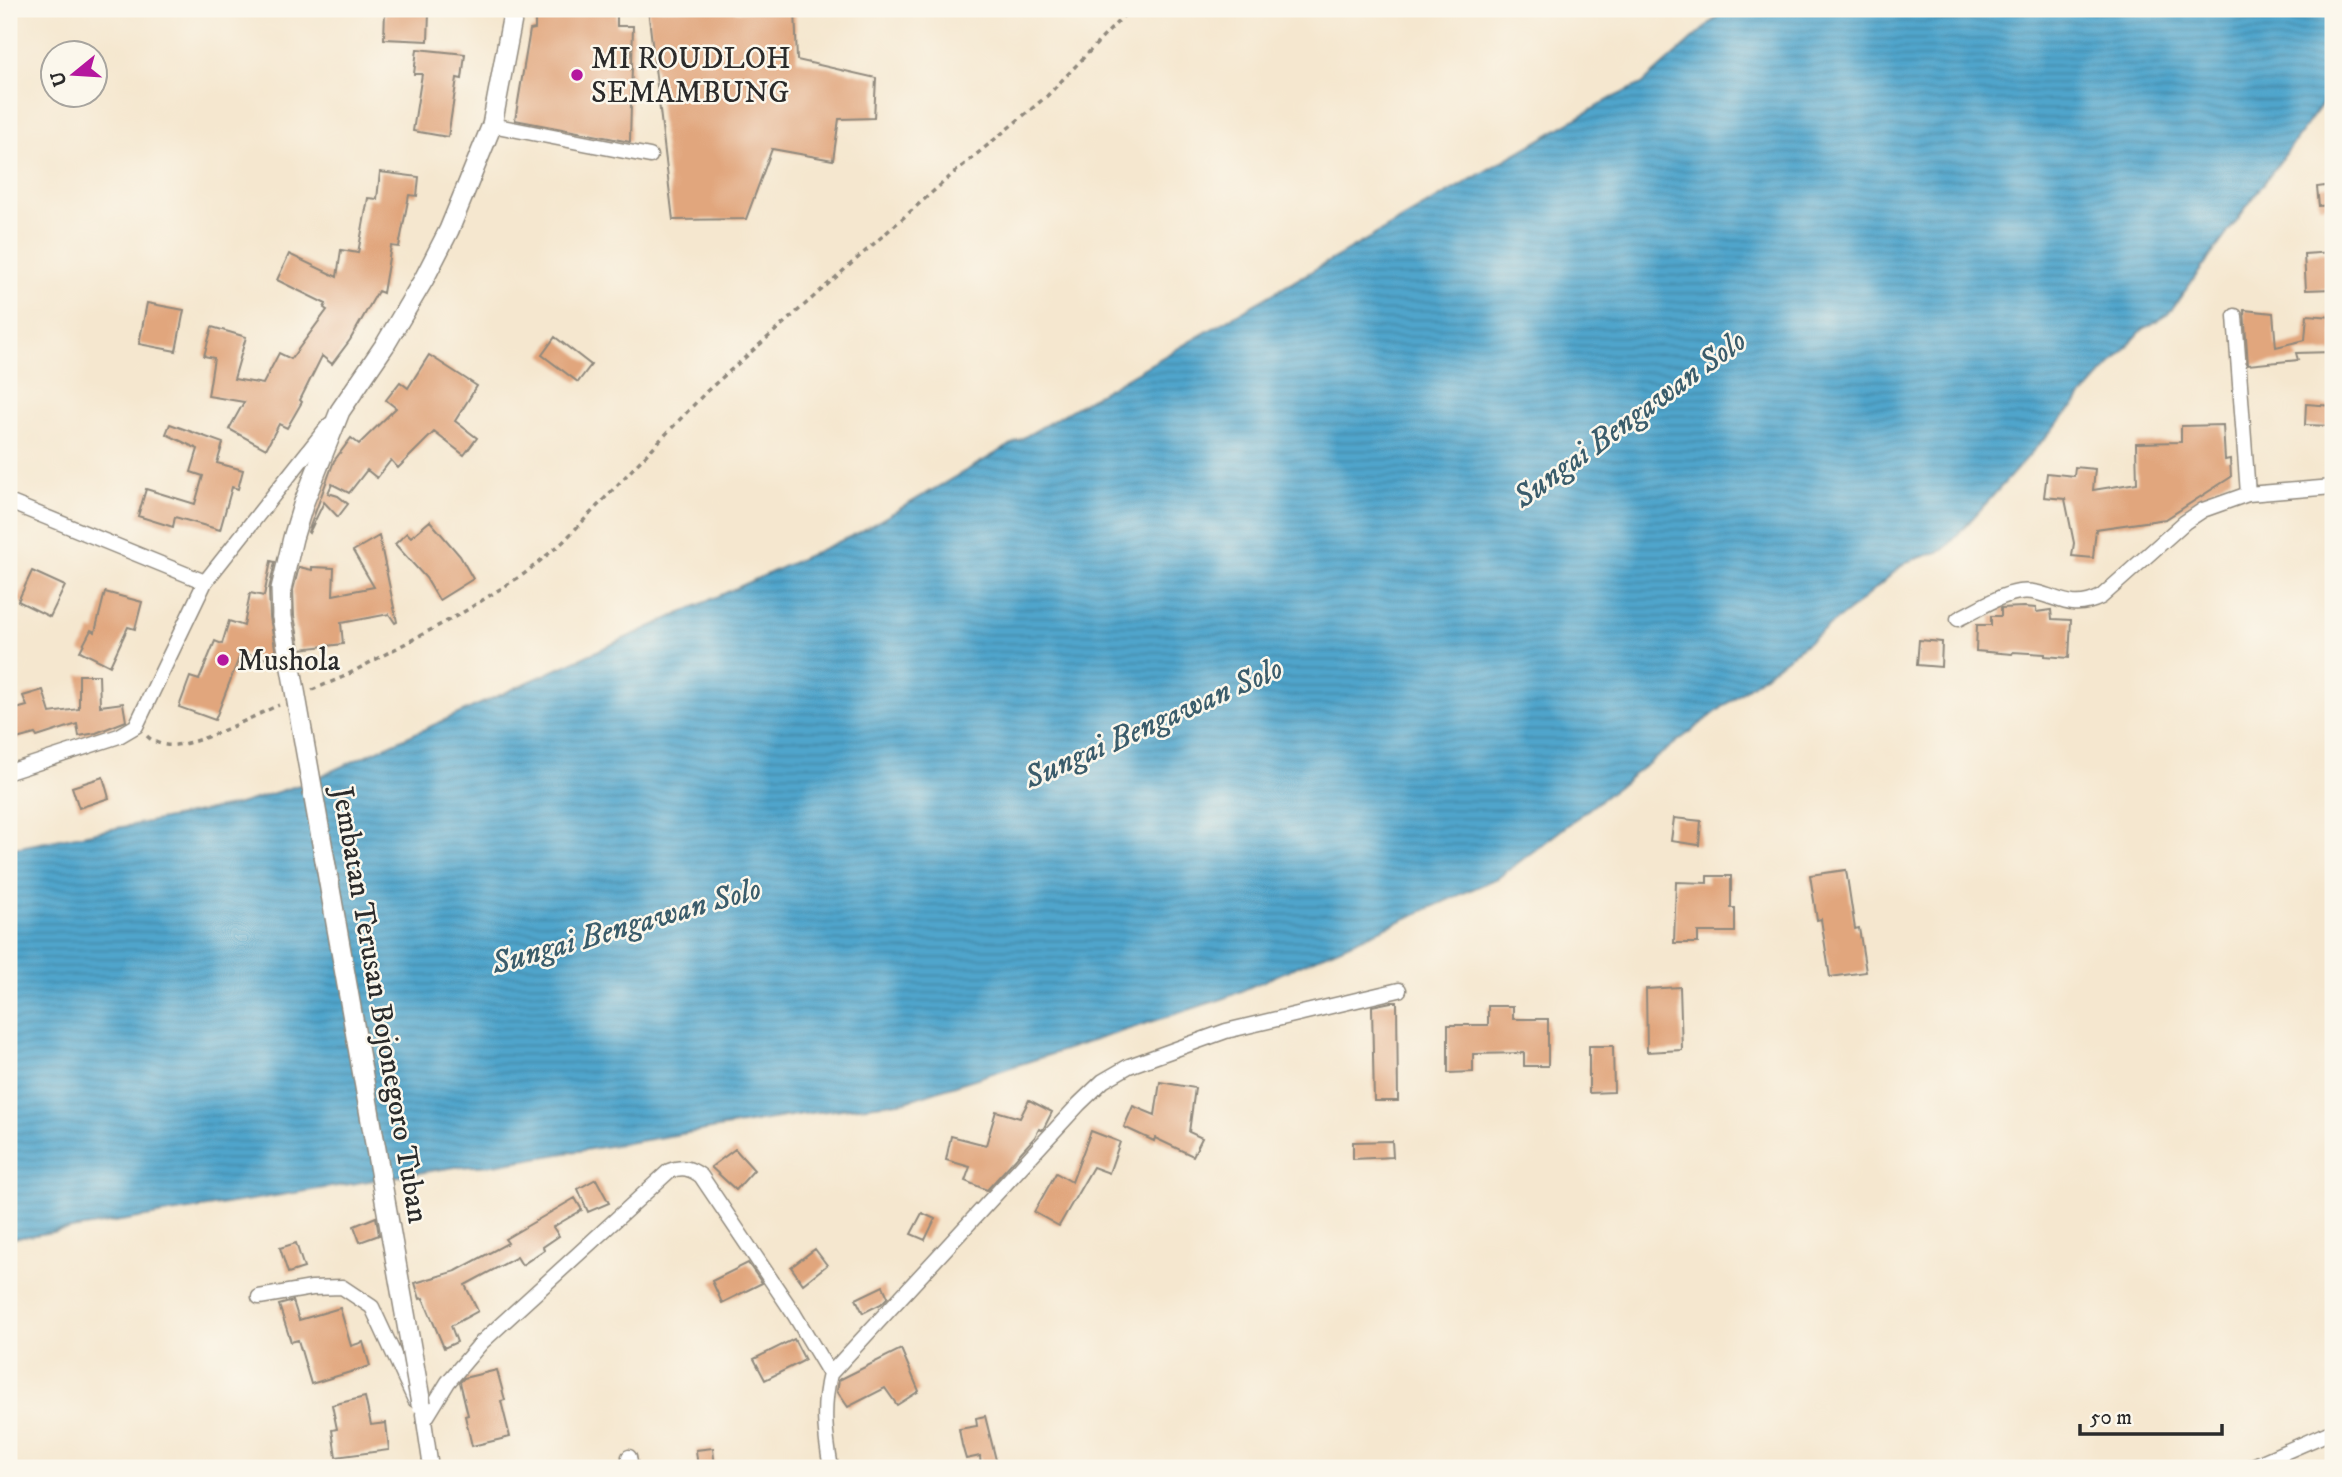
<svg xmlns="http://www.w3.org/2000/svg" width="2342" height="1477" viewBox="0 0 2342 1477" font-family="'IM FELL DW Pica',serif">
	<style>
		.water { fill: url(#water-rules); stroke: #3e687c; stroke-width: 2 }
		.building { fill: #e1a67d }
		.lines { fill: none; stroke-linecap: round; stroke-linejoin: round }
		.minor-casing { stroke: #90897d; stroke-width: 17 }
		.tertiary-casing { stroke: #90897d; stroke-width: 22 }
		.path { stroke: #90897d; stroke-width: 3.5; stroke-dasharray: 5 5; stroke-linecap: butt }
		.minor { stroke: #fff; stroke-width: 14 }
		.tertiary { stroke: #fff; stroke-width: 19 }
		.tertiary-bridge-casing { stroke: #90897d; stroke-width: 22; stroke-linecap: butt }
		.tertiary-bridge { stroke: #fff; stroke-width: 19 }
		.poi-dot { fill: #b5179e; stroke: #fbf7ec; stroke-width: 2.5 }
		.labels { text-anchor: middle; stroke-width: 5; stroke-linejoin: round; paint-order: stroke }
		.poi-label { font-size: 30px; fill: #2b2b2b; stroke: #fbf7ec; text-anchor: start }
		.street-label { font-size: 30px; fill: #2b2b2b; stroke: #fbf7ec }
		.water-label { font-size: 32px; font-style: italic; fill: #3a5c6b; stroke: #fbf7ec }
	</style>
	<defs>
		<pattern id="water-rules" width="6" height="5" patternUnits="userSpaceOnUse" patternTransform="scale(1.75)"><rect width="6" height="5" fill="#50a5cc"/><path d="M0 2.5h6" fill="none" stroke="#4387a6"/></pattern>
	</defs>
	<rect width="100%" height="100%" fill="#fbf7ec"/>
	<filter id="ink" filterUnits="userSpaceOnUse"><feTurbulence type="fractalNoise" baseFrequency=".0143" numOctaves="2"/><feDisplacementMap in="SourceGraphic" scale="14" xChannelSelector="R" yChannelSelector="G"/><feConvolveMatrix kernelMatrix="1 2 1 2 8 2 1 2 1" color-interpolation-filters="sRGB"/></filter>
	<filter id="wash" filterUnits="userSpaceOnUse"><feTurbulence type="fractalNoise" baseFrequency=".00686" numOctaves="4" result="noise"/><feDisplacementMap in="SourceGraphic" scale="28" xChannelSelector="R" yChannelSelector="G"/><feGaussianBlur stdDeviation="1.57" result="paint"/><feColorMatrix in="noise" values="0 0 0 0 0 0 0 0 0 0 0 0 0 0 0 0 0 1.4 0 .05"/><feComposite in="paint" operator="in"/></filter>
	<g filter="url(#wash)">
		<rect width="100%" height="100%" fill="#f5e7cf"/>
		<path class="water" d="M1726 9H2333V89L2168 314 2142 330 1944 550 1906 562 1854 607 1498 878 1225 998 906 1101 802 1114 493 1165 455 1167 9 1239V849L236 805 303 784 858 533 1612 98 1642 84Z"/>
		<g id="blocks">
			<path class="building" d="M535 9H617V26H633L630 142 515 120 530 30 535 29Z
				M648 9H734L736 12 795 9 797 60 876 78 874 118 839 119 833 160 772 149 746 219 673 220Z
				M385 11 429 12 428 41 384 39Z
				M417 49 465 54 462 79 457 78 448 137 413 131 422 74H414Z
				M380 172 419 177 417 196 409 195 399 247 391 246 383 293 378 291 350 340 332 364 322 356 300 400 302 402 287 428 279 424 266 449 229 429 244 402 208 396 214 358 204 356 212 327 246 337 234 379 263 384 279 353 291 359 327 310 324 308 326 304 277 280 289 254 337 277 341 250 358 253 368 198 377 199Z
				M2333 185V205L2319 206 2317 187Z
				M2333 252V289L2306 290 2304 254Z
				M147 303 184 310 176 351 139 344Z
				M2244 310 2273 313 2276 347 2305 340 2307 315 2333 317V352L2296 353 2298 360 2248 365Z
				M555 337 591 365 578 382 542 355Z
				M429 355 477 386 455 421 477 438 464 455 434 432 398 468 391 460 377 478 367 470 349 493 332 484 328 493 338 496 348 504 338 517 324 502 309 533 308 532 334 461 351 438 359 444 396 408 386 400 400 382 408 388Z
				M2306 404 2333 406V426L2305 425Z
				M170 424 223 443 217 463 243 470 238 489 232 487 220 530 175 517 173 527 138 516 146 489 195 504 203 476 191 472 198 449 166 434Z
				M2223 425 2225 460 2230 459 2231 477 2166 519 2096 529 2093 558 2072 556 2074 543 2065 499 2044 497 2047 473 2074 476 2075 467 2095 469 2093 490 2137 483 2136 443 2181 442V426Z
				M430 521 460 556 473 579 439 600 426 578 395 544 407 533 411 537Z
				M379 536 397 622 395 623 389 614 341 623 343 644 300 649 294 616 293 590 299 567 312 570V567L334 568 333 595 374 587 353 551Z
				M271 561 275 562 269 589 270 617 277 661 241 653 215 720 179 707 190 677 199 680 215 641 222 644 229 621 244 626 250 593 264 596Z
				M32 571 65 586 50 617 18 601Z
				M105 592 142 602 135 629 128 627 110 666 80 651 91 630 95 632Z
				M2024 607 2036 608V612L2051 610 2052 619 2071 620 2069 658 2045 656V654L2013 652 2012 654 1976 651 1977 625H1991V616H2001V608Z
				M1919 640 1942 642 1941 667 1917 665Z
				M79 675H99L100 706 123 703 126 721 96 733 79 736 77 724 37 737 35 734 9 741V711L27 706 23 696 43 690 50 713 79 709Z
				M103 777 109 798 79 808 72 787Z
				M1674 818 1701 821 1699 845 1671 841Z
				M1846 870 1855 929 1859 928 1866 972 1830 977 1821 919 1817 920 1810 875Z
				M1707 876H1731V908H1735V932H1698V943H1674L1676 882 1707 883Z
				M1680 987 1682 1050 1647 1052 1646 989Z
				M1391 1002H1397L1398 1101H1374L1372 1006Z
				M1488 1006H1513V1019H1548V1066H1524V1053L1473 1054V1072L1448 1073V1025H1488Z
				M1589 1046H1613L1614 1092 1589 1093Z
				M1160 1082 1195 1088 1189 1132 1202 1138 1193 1156 1155 1138 1154 1141 1124 1127 1133 1106 1155 1115Z
				M1029 1100 1052 1112 1044 1128 1042 1130 1039 1129 1035 1137 987 1190 965 1181 970 1167 946 1160 951 1136 986 1145 996 1111 1020 1118Z
				M1091 1131 1120 1142 1109 1173 1093 1167 1059 1226 1034 1212 1056 1173 1072 1182Z
				M1392 1141 1393 1157 1353 1159V1142Z
				M735 1149 754 1170 736 1190 711 1167Z
				M596 1179 609 1203 588 1212 578 1189Z
				M575 1198 582 1210 553 1227 559 1236 543 1247 544 1250 522 1265 517 1257 465 1285 478 1311 451 1326 457 1342 444 1348 423 1298 420 1299 415 1283 456 1271 508 1243 505 1239Z
				M922 1213 935 1219 925 1240 911 1234Z
				M376 1217 379 1235 360 1242 354 1226Z
				M296 1243 304 1268 288 1273 280 1248Z
				M815 1249 827 1265 803 1284 791 1267Z
				M748 1263 762 1283 722 1303 712 1281Z
				M883 1286 888 1297 881 1304 863 1313 856 1299Z
				M293 1301 299 1320 340 1308 351 1346 363 1342 370 1366 311 1384 298 1340 291 1342 279 1305Z
				M794 1339 805 1360 765 1380 754 1359Z
				M901 1349 919 1391 897 1405 885 1388 848 1407 837 1391 839 1380Z
				M497 1370 505 1400 501 1401 510 1437 472 1446 465 1416 468 1415 460 1382 464 1378Z
				M365 1397 371 1425 386 1423 389 1450 336 1457 332 1430 337 1429 332 1405Z
				M985 1416 998 1468H981L980 1456 966 1459 962 1445 959 1429 977 1426 976 1418Z
				M713 1448 715 1468H698L696 1450Z"/>
		</g>
	</g>
	<g filter="url(#ink)">
		<use href="#blocks" fill-opacity="0" stroke="#90897d" stroke-width="2"/>
		<g class="lines">
			<defs>
				<path id="minor" d="M492 125 650 156
					M2235 316 2248 494
					M9 502 205 582
					M1958 619C1976 610 1999 595 2019 592 2052 588 2065 615 2101 597L2185 522 2203 510 2248 494 2333 487
					M9 772 119 736 136 726 205 582 329 425
					M259 1297 312 1288 342 1287 372 1307 415 1400
					M830 1374 1079 1104 1103 1081 1129 1066 1226 1031 1399 990
					M423 1414 431 1468
					M424 1421 448 1382 482 1342 669 1171C683 1166 690 1168 701 1176L794 1314 830 1374C822 1406 825 1435 831 1468
					M629 1457 631 1468
					M2248 1468 2333 1431"/>
				<path id="tertiary" d="M282 617 281 589 293 538 304 502 340 411 385 345 424 279 449 230 492 125 514 9"/>
			</defs>
			<use href="#minor" class="minor-casing"/>
			<use href="#tertiary" class="tertiary-casing"/>
			<path class="path" d="M312 690 343 677 462 613 524 574 563 542 707 391 954 173 1047 96 1130 9
				M147 736C152 741 159 744 166 745 193 749 253 716 279 705"/>
			<use href="#minor" class="minor"/>
			<use href="#tertiary" class="tertiary"/>
			<defs>
				<path id="tertiary-bridge" d="M282 617 421 1404"/>
			</defs>
			<use href="#tertiary-bridge" class="tertiary-bridge-casing"/>
			<use href="#tertiary-bridge" class="tertiary-bridge"/>
		</g>
	</g>
	<g class="poi-dot">
		<circle cx="577" cy="75" r="7"/>
		<circle cx="223" cy="660" r="7"/>
	</g>
	<g class="labels">
		<g class="poi-label">
			<text x="591" y="68">MI ROUDLOH<tspan x="591" dy="34">SEMAMBUNG</tspan></text>
			<text x="237" y="670">Mushola</text>
		</g>
		<g class="street-label">
			<text transform="translate(381 1005) rotate(80)" y="10">Jembatan Terusan Bojonegoro Tuban</text>
		</g>
		<g class="water-label">
			<text transform="translate(1629 418) rotate(-36)" y="11">Sungai Bengawan Solo</text>
			<text transform="translate(1153 722) rotate(-24)" y="11">Sungai Bengawan Solo</text>
			<text transform="translate(626 925) rotate(-16)" y="11">Sungai Bengawan Solo</text>
		</g>
	</g>
	<rect width="2342" height="1477" fill="none" stroke="#fbf7ec" stroke-width="35"/>
	<g transform="translate(74 74) rotate(252)"><circle r="33" fill="#fbf7ec" stroke="#a8a59f" stroke-width="2"/>
	<path d="M0-5L12 26L0 18L-12 26Z" fill="#b5179e"/>
	<text y="-10" font-size="19" font-weight="bold" text-anchor="middle" fill="#2b2b2b">U</text>
	</g>
	<path d="M2080 1424v10h142v-10" fill="none" stroke="#2b2b2b" stroke-width="3.5"/>
	<text x="2090" y="1424" font-size="21" fill="#2b2b2b" stroke="#fbf7ec" stroke-width="5" paint-order="stroke">50 m</text>
</svg>
